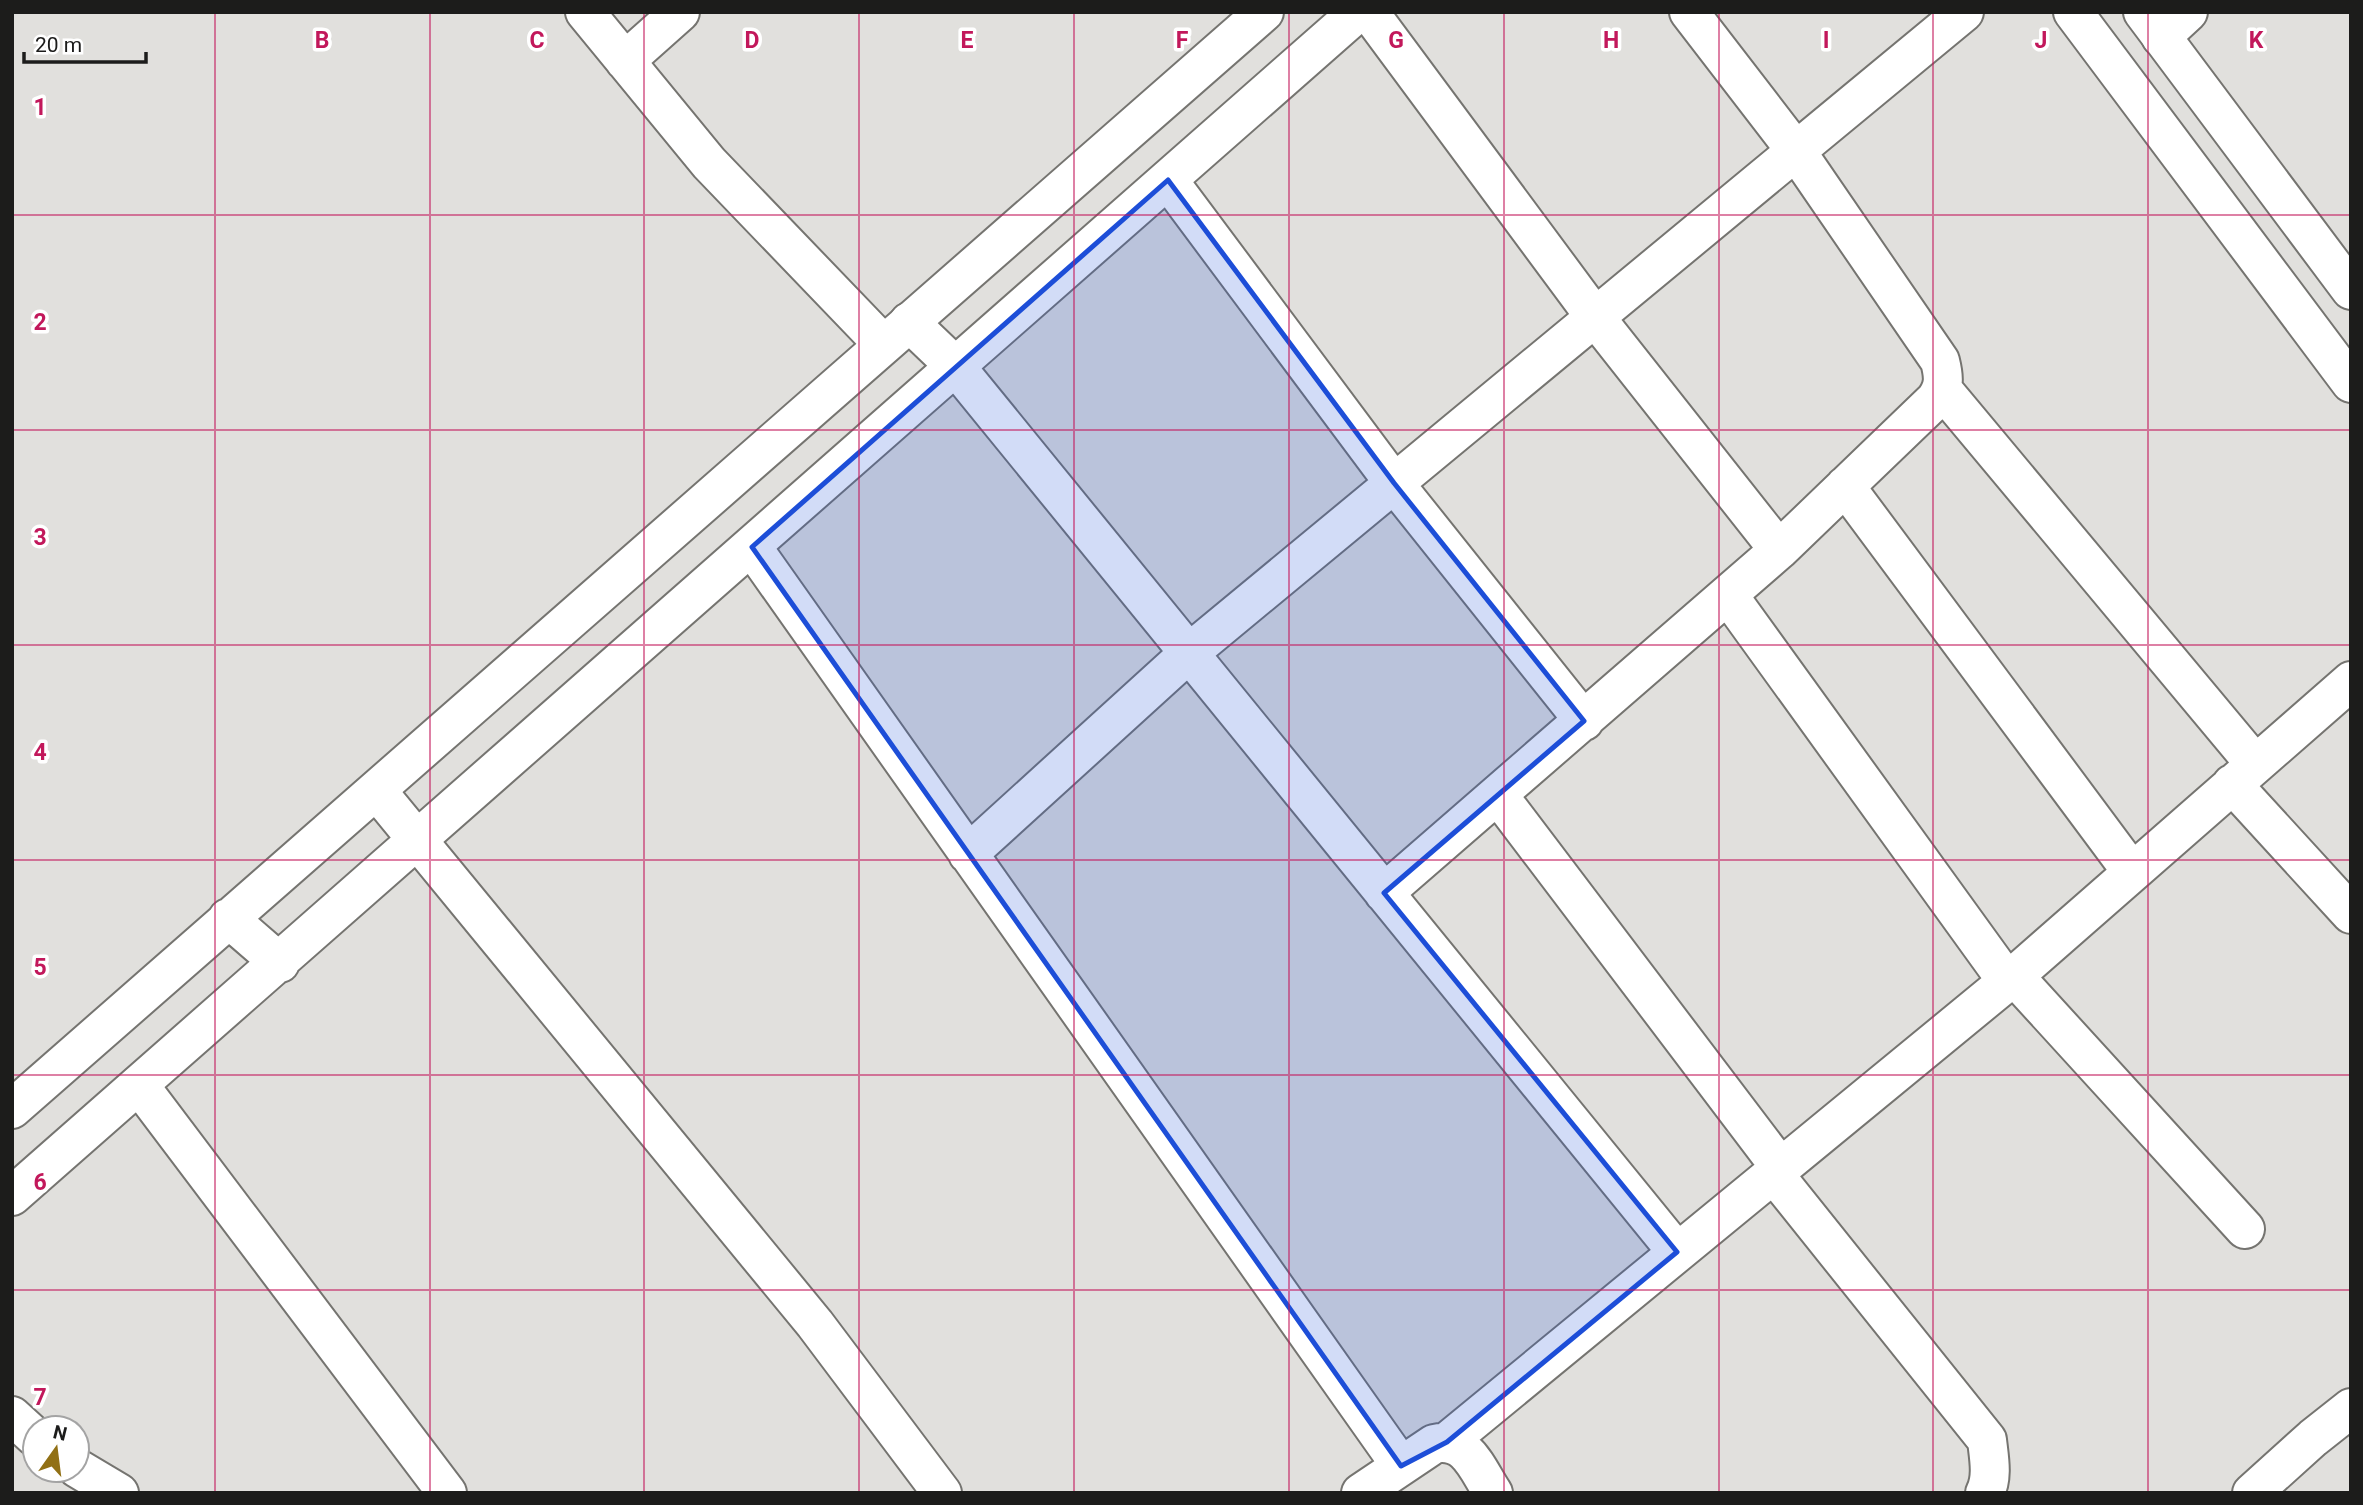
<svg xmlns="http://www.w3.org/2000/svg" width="2363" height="1505" viewBox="0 0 2363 1505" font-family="Roboto,sans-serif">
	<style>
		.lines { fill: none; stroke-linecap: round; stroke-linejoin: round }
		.street-casing { stroke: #757470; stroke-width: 42 }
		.secondary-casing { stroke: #757470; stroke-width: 42 }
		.street { stroke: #fff; stroke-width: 38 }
		.secondary { stroke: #fff; stroke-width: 38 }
		.marked { fill: #1d4ed8; fill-opacity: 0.2; stroke: #1d4ed8; stroke-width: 5; stroke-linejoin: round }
		.grid { fill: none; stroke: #c2185b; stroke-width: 2; stroke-opacity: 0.55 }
		.grid-label { font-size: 23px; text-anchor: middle; font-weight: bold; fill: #c2185b; stroke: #fff; stroke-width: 7; stroke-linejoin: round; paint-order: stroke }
	</style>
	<rect width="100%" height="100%" fill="#e1e0dd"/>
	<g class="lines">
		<defs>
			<path id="street" d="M585 12 709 163 883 344
				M1369 12 1595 317 1779 550
				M2161 37 2188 12
				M625 61 680 12
				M1168 180 1394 483 1584 721
				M909 322 956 367 1677 1252
				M1942 389 2255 764
				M1845 486 2132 872
				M752 547 1401 1466
				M1728 595 2007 981
				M2232 784 2351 914
				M377 791 815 1324 942 1493
				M1498 795 1780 1167
				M968 854 1189 653 1964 12
				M1384 893 1779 550 1935 400C1945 386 1944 377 1940 361L1796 151 1689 12
				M2014 976 2245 1229
				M139 1085 447 1493
				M1773 1173 1987 1440C1989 1458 1993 1477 1985 1493
				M12 1416 35 1437
				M1447 1442 2014 976 2351 681
				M77 1468 119 1493
				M1361 1493 1434 1444C1467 1437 1477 1469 1493 1493
				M2252 1493 2313 1438 2351 1408"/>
			<path id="secondary" d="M2073 12 2351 383
				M2143 12 2351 290
				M228 918 280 963
				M12 1109 1264 12
				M12 1196 1358 12"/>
		</defs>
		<use href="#street" class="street-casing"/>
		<use href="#secondary" class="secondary-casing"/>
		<use href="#street" class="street"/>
		<use href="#secondary" class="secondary"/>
	</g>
	<path class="marked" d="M1168 180 1394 483 1584 721 1384 893 1677 1252 1447 1442 1401 1466 752 547Z"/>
	<path class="grid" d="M215 12V1493M430 12V1493M644 12V1493M859 12V1493M1074 12V1493M1289 12V1493M1504 12V1493M1719 12V1493M1933 12V1493M2148 12V1493M12 215H2351M12 430H2351M12 645H2351M12 860H2351M12 1075H2351M12 1290H2351"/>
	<g class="grid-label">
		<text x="322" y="48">B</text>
		<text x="537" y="48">C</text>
		<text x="752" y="48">D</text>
		<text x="967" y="48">E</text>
		<text x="1182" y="48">F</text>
		<text x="1396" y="48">G</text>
		<text x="1611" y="48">H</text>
		<text x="1826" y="48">I</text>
		<text x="2041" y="48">J</text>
		<text x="2256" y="48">K</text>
		<text x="40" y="115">1</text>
		<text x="40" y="330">2</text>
		<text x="40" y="545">3</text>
		<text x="40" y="760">4</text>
		<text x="40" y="975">5</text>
		<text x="40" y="1190">6</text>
		<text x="40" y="1405">7</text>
	</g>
	<rect width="2363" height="1505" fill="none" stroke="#1c1c1b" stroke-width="28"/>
	<g transform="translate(56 1449) rotate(14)"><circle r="33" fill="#ffffff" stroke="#a4a4a4" stroke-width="2"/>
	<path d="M0-5L12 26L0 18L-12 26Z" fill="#917015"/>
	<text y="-10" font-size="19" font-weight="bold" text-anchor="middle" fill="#1c1c1b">N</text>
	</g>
	<path d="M24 52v10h122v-10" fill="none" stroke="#1c1c1b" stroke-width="3.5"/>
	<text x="35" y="52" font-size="21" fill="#1c1c1b" stroke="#ffffff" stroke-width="5" paint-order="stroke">20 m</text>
</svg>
